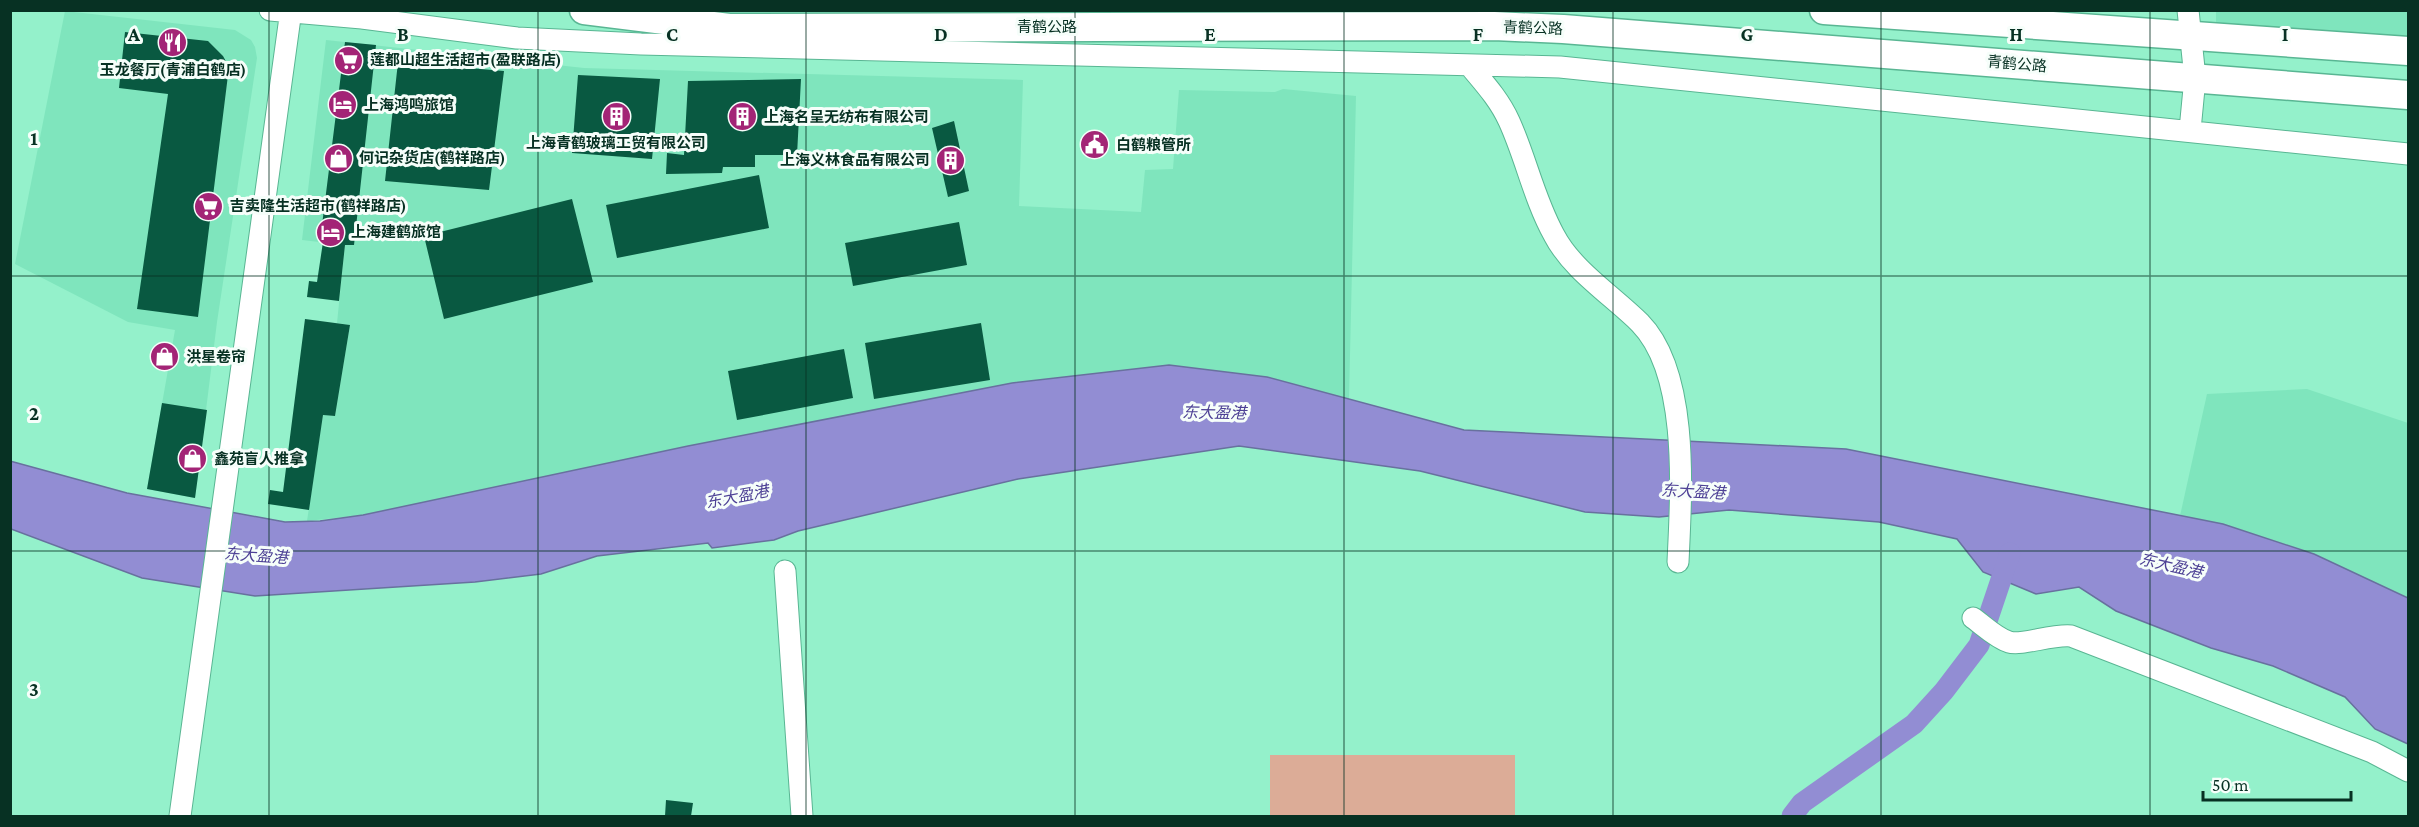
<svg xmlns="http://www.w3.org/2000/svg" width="2419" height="827" viewBox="0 0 2419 827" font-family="'Crimson Pro','Noto Sans SC',serif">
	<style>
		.built { fill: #7fe5bd }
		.green { fill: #dcac97 }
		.water { fill: #928dd3; stroke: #68719e; stroke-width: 1.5 }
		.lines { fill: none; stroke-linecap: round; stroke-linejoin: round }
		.canal { stroke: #928dd3; stroke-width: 21 }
		.building { fill: #095941 }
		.street-casing { stroke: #59b693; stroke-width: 23 }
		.secondary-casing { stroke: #59b693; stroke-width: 31 }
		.street { stroke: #fff; stroke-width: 21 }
		.secondary { stroke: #fff; stroke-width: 28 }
		.grid { fill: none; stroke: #073123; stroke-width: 1.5; stroke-opacity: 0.55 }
		.labels { text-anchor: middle; stroke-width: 6; stroke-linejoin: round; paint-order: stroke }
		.street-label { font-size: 15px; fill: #073123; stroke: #f6fefa }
		.poi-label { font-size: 15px; font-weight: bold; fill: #073123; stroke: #f6fefa; text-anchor: start }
		.water-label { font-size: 16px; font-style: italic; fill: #4d4195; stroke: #f6fefa }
		.grid-label { font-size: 20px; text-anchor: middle; font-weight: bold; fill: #073123; stroke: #f6fefa; stroke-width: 6; stroke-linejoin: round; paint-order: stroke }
	</style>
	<rect width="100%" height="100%" fill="#94f1cb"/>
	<path class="built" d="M65 11 235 30 251 40 255 47 257 58 217 322 195 498 147 489 175 330 128 322 15 264Z
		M2216 11H2408V44L2216 30Z
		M326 40 584 68 1023 80 1019 206 1141 212 1145 170 1173 169 1179 90 1275 92 1283 89 1356 96 1349 399 1267 377 1169 365 1012 383 363 515 307 521 323 415 335 416 350 325 337 323 345 245 302 240Z
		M2307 389 2408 423V598L2314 554 2223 524 2180 516 2207 394Z"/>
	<path class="green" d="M1270 755H1515V816H1270Z"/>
	<path class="water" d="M1169 365 1267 377 1464 430 1846 449 2223 524 2314 554 2408 598V744L2375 729 2345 697 2273 666 2211 648 2116 611 2079 587 2036 594 1983 572 1957 539 1879 522 1729 510 1659 517 1585 512 1420 471 1239 446 1018 479 798 531 774 540 712 548 708 543 597 556 541 574 475 582 255 596 142 578 11 529 10 461 127 493 285 522 320 521 363 515 688 446 1012 383Z"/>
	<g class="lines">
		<path class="canal" d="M1792 816 1802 803 1914 724 1944 691 1979 645 2010 553"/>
	</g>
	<path class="building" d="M125 32 208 41 223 56 229 67 198 317 137 309 168 94 119 88Z
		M345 42 376 45 354 245H345L339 301 307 297 309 281 317 282 323 242 320 241Z
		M398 62 504 71 489 190 385 181Z
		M578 75 660 79 652 159 572 153Z
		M801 79 797 155H755V167H723L722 173 666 174 667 153 684 155 688 81Z
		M954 121 969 191 948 197 932 128Z
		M759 175 769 228 617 258 606 205Z
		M572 199 593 282 444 319 424 236Z
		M959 222 967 265 853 286 845 243Z
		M305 319 350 325 335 416 323 415 309 510 268 504 270 490 283 492Z
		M981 323 990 380 874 399 865 343Z
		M844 349 853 398 737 420 728 371Z
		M162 403 207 410 195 498 147 489Z
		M666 800 693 803 691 816H665Z"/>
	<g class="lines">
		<defs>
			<path id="street" d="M270 10 362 18 517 38 641 44 1560 67 2408 154
				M2188 10 2195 78 2190 130
				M1469 65C1484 83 1499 99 1509 121 1526 158 1534 199 1554 235 1572 270 1613 296 1640 323 1690 374 1681 495 1678 562
				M785 571 802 816
				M1973 618C1983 625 1996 638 2009 642 2021 646 2052 634 2071 636L2372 752 2408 771
				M180 816 291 10"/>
			<path id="secondary" d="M584 10 729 28 1494 26 1563 29 2408 95
				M1824 10 2408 51"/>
		</defs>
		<use href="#street" class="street-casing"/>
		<use href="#secondary" class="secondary-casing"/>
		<use href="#street" class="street"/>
		<use href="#secondary" class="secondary"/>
	</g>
	<path class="grid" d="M269 10V816M538 10V816M806 10V816M1075 10V816M1344 10V816M1613 10V816M1881 10V816M2150 10V816M10 276H2408M10 551H2408"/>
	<defs>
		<symbol id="restaurant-disc" viewBox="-11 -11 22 22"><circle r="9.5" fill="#a32476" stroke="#f6fefa"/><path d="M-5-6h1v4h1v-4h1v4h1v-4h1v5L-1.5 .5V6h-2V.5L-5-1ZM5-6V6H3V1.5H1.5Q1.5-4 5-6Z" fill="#fff"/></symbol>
		<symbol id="supermarket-disc" viewBox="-11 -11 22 22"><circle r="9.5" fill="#a32476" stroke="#f6fefa"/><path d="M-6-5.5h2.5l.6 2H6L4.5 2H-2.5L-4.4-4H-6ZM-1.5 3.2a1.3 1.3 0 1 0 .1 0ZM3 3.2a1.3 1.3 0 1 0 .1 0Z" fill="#fff"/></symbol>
		<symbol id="hotel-disc" viewBox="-11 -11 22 22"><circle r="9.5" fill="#a32476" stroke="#f6fefa"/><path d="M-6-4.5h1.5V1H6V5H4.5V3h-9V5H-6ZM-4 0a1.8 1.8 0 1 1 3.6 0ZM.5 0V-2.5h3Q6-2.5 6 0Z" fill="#fff"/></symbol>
		<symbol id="building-disc" viewBox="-11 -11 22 22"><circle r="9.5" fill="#a32476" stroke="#f6fefa"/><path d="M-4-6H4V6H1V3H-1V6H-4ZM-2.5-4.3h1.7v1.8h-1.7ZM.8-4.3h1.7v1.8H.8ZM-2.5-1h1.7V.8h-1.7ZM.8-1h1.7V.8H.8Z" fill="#fff"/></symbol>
		<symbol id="civic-disc" viewBox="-11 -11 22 22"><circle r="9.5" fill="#a32476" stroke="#f6fefa"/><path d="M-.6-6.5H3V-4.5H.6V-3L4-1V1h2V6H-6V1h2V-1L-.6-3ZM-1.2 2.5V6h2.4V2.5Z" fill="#fff"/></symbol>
		<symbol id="shop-disc" viewBox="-11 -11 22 22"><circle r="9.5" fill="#a32476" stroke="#f6fefa"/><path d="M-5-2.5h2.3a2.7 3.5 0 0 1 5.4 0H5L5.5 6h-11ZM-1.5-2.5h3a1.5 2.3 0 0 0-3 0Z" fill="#fff"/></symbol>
	</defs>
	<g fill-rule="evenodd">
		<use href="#restaurant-disc" x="156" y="26" width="33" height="33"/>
		<use href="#supermarket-disc" x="332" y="44" width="33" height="33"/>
		<use href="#hotel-disc" x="326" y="88" width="33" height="33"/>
		<use href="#building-disc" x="600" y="100" width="33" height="33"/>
		<use href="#building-disc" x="726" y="100" width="33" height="33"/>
		<use href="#civic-disc" x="1078" y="128" width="33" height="33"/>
		<use href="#shop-disc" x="322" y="142" width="33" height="33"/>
		<use href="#building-disc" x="934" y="144" width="33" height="33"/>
		<use href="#supermarket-disc" x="192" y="190" width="33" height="33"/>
		<use href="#hotel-disc" x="314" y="216" width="33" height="33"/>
		<use href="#shop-disc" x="148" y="340" width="33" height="33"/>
		<use href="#shop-disc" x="176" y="442" width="33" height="33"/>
	</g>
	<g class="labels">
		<g class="street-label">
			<text x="1047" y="32">青鹤公路</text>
			<text transform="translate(1533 28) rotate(2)" y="5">青鹤公路</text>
			<text transform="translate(2017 64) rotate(5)" y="5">青鹤公路</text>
		</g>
		<g class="poi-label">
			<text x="370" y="65">莲都山超生活超市(盈联路店)</text>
			<text x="173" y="75" text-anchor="middle">玉龙餐厅(青浦白鹤店)</text>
			<text x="364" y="110">上海鸿鸣旅馆</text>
			<text x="764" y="122">上海名呈无纺布有限公司</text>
			<text x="616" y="148" text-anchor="middle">上海青鹤玻璃工贸有限公司</text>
			<text x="1116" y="150">白鹤粮管所</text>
			<text x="359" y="163">何记杂货店(鹤祥路店)</text>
			<text x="930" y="165" text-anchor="end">上海义林食品有限公司</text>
			<text x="230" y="211">吉卖隆生活超市(鹤祥路店)</text>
			<text x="351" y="237">上海建鹤旅馆</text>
			<text x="186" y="362">洪星卷帘</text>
			<text x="214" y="464">鑫苑盲人推拿</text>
		</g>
		<g class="water-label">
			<text transform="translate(1214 412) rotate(1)" y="6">东大盈港</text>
			<text transform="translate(1693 491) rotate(3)" y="6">东大盈港</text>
			<text transform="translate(737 496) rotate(-11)" y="6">东大盈港</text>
			<text transform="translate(256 555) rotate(4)" y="6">东大盈港</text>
			<text transform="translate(2171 565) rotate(13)" y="6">东大盈港</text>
		</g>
	</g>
	<g class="grid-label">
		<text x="134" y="41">A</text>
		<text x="403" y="41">B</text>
		<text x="672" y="41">C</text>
		<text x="941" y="41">D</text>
		<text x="1210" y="41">E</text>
		<text x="1478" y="41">F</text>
		<text x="1747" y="41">G</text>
		<text x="2016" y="41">H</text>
		<text x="2285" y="41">I</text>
		<text x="34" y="145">1</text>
		<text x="34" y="420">2</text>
		<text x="34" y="696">3</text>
	</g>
	<rect width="2419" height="827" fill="none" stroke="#073123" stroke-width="24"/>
	<path d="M2203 791v9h148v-9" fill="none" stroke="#073123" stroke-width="3"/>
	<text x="2212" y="791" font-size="18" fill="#073123" stroke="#f6fefa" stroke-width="4.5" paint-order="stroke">50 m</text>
</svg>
